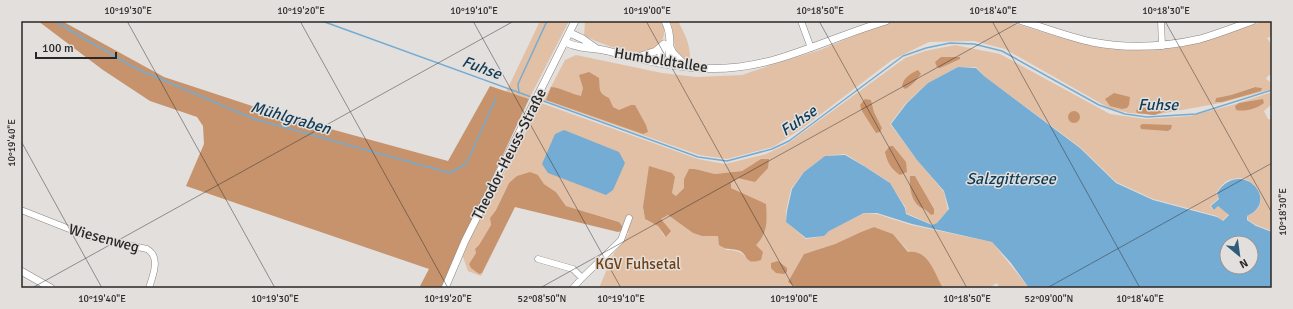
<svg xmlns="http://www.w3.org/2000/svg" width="1293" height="309" viewBox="0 0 1293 309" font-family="Signika,sans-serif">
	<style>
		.green { fill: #e2c0a6; fill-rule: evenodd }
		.forest { fill: #c6936c }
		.water { fill: #74acd3; fill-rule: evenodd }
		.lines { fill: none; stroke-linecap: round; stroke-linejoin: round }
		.stream { stroke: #74acd3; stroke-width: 1.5 }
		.minor-casing { stroke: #898784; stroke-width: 7 }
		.tertiary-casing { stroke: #898784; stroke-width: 8 }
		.minor { stroke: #fff; stroke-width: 6 }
		.tertiary { stroke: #fff; stroke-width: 7 }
		.ticks { fill: none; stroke: #292827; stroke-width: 1; stroke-opacity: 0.45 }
		.labels { text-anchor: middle; stroke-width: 3; stroke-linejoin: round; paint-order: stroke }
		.street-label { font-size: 15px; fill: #292827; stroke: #e2dfdd }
		.park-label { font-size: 15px; fill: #714012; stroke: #e2dfdd }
		.water-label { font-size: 16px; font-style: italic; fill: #0f3b56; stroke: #e2dfdd }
		.neatline { fill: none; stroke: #292827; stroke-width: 1.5 }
		.ticks-label { font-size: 10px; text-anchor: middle; fill: #292827 }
	</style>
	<rect width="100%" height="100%" fill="#e2dfdd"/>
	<path class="green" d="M540 21H569L529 99 506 92Z
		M585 21H662C665 31 666 38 657 46 639 61 603 44 584 36Z
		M670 21H678C685 34 691 46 690 61 668 54 677 37 670 21Z
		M890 21H1007L1065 39 1109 49 1161 50 1202 42 1264 21H1272V36L1267 38 1272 45V74L1268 76 1266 79 1272 83V89L1221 103 1154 115 1129 113 1109 108 1005 49 974 41 929 42 892 60 804 127 773 147 727 159 699 155 544 100 565 60 576 55 662 73 696 77 742 75 774 64 820 50ZM1254 87 1262 88 1215 102 1216 98 1231 95Z
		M955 45 1000 54 1110 114 1146 119 1190 116 1232 105 1272 92V104L1264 111 1268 119 1272 120V231L1256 225 1248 220 1247 216C1277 204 1252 168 1227 181 1223 183 1219 189 1216 193L1219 198 1210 206 1214 210 1218 206 1229 214 1222 221 1217 216 1153 199 1116 182 1080 147 984 76 976 67H958L928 83 906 103 890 124 918 161 944 192 948 210 937 223 933 225 906 213V208L889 182 863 165 845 154 825 156 804 172 791 189 786 211V222L806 239 824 236 830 230 865 213 877 214 911 225 992 242 1029 288H999L997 283 989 288H943L938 280 909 252 893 234 874 227 861 232 835 244 804 254 789 281 797 288H599L614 253 629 233 618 232 515 207 481 276 468 271 462 254 541 103 698 159 725 164 766 154 787 144 905 58 925 51ZM871 100 874 112 882 128 862 111ZM761 159 738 178 731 182V188L759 201 756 245 749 261C742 252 738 250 726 250L718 236H702L693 233 668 215 661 219 665 237 658 226 645 219 643 207 675 177 672 193 676 196 684 188V179L695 169 715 174 742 171ZM538 175 544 184 556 192 566 206 619 222 618 232 515 207 482 272 479 274 469 264 476 253 475 249 479 245 491 225 490 218 496 210 509 183ZM910 176H915L934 209 931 215 925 208Z"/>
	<path class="forest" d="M38 21H62L164 77 283 116 448 161 490 86 529 99 441 288H419L429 269 186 186 204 144 203 126 197 117 150 101 103 70Z
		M941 57H960V59L940 68 937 67 935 62Z
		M918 70 921 74C917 79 912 86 905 89L902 86C903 78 911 73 918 70Z
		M589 72 599 78C600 90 598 93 609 98L613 107 619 110 631 105H635L646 125 648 132 643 134 546 100 551 87C562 88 571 94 581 96L583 88 579 75Z
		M1255 87 1262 88 1261 91 1222 102H1215L1216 98 1231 95Z
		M1114 93 1130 97 1129 105 1127 108 1122 109 1110 106 1105 99Z
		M865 99 871 100 874 112 882 128 880 132 876 133 862 111 860 105Z
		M1263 99 1264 103C1256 109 1245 112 1236 110L1235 106 1239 103Z
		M1144 108H1161L1166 111 1154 115 1137 113 1136 110Z
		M1068 117a6 6 0 1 1 12 0a6 6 0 1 1-12 0Z
		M1142 124 1172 125 1171 129 1168 131 1141 129 1140 126Z
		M890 146H893L906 162 907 172 900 175C891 169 887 162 885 152Z
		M761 159H769L768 168 755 182 738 178 731 183V188L766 204C767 220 768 233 756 245L763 252 761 260C742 266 750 253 737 250 729 248 728 251 719 245L718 236H702L693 233 668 215 661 219 671 231 666 237 658 226 645 219 643 207 649 166 672 173 675 177 672 193 676 196 684 188V179L689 169H695L715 174 742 171Z
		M530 172 538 175 544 184 556 192 566 206 619 222 622 226V230L618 232 515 207 482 273 479 274 471 268 469 264 476 253 475 249 479 245 491 225 490 218 496 210 509 183 517 176Z
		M910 176H915L934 209V214L931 215C927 211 925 209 920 207 911 201 909 186 910 176Z
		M874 227 893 234 908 252C929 249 934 273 943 288H945H797L788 282 804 254 835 244 861 232Z
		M778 261 787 268V272L784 274 776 273 771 268V263Z"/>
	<path class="water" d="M958 67 976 68 984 76 1080 148 1116 183 1153 200 1217 217 1223 221 1229 215 1218 206 1214 210 1211 206 1219 199 1217 193C1240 157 1282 200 1247 216V220L1256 226 1272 232V288H1029L1011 263 992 242 912 224 877 213H864L829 231 824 236 806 238 786 222 787 211 792 189 804 172 825 156 845 155 864 166 890 183 905 208 906 214 932 225 937 223 949 209 944 191 917 160 891 124 907 103 928 83ZM1227 243H1251V267H1227Z
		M564 130 619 152 625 163 613 190 606 195 548 173 542 164 555 134Z"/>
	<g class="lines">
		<path class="stream" d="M54 21 137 69 254 119 450 173 466 164 496 98
			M322 21 534 98
			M519 93 518 84 547 21
			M538 99 698 157 727 161 772 149 789 141 903 56 926 48 950 43 974 44 1002 51 1099 105 1125 114 1147 117 1196 114 1272 90"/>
		<defs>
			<path id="minor" d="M801 21 811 48
				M1161 21 1162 46
				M21 210 87 236 147 249C161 257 153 275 149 288
				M538 259 573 269 582 278
				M573 288 582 278 621 240 629 218"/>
			<path id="tertiary" d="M665 21C672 34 670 49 668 63
				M1022 21C1045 28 1068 37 1092 42 1128 49 1165 47 1200 39 1218 34 1235 27 1252 21
				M570 33 583 39 597 49
				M565 42C575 47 586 48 597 49 606 50 615 53 624 55 647 61 676 67 699 68 724 70 753 66 777 59 814 48 849 32 886 21
				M670 47 673 53 686 66
				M635 58 656 51 664 44
				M659 62 664 44
				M21 271 51 288
				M445 288 465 241 575 21"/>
		</defs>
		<use href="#minor" class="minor-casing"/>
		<use href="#tertiary" class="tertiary-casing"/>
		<use href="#minor" class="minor"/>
		<use href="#tertiary" class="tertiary"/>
	</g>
	<path class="ticks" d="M127 21 275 288M300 21 448 288M473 21 621 288M646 21 794 288M819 21 967 288M992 21 1140 288M1165 21 1272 213M21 141 102 288M32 288 514 21M540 288 1021 21M1047 288 1272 163"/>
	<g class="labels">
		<g class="street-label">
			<text transform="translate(661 60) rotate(9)" y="5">Humboldtallee</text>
			<text transform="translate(509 154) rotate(-63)" y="5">Theodor-Heuss-Straße</text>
			<text transform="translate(104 238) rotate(15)" y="5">Wiesenweg</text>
		</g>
		<g class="park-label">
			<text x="638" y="269">KGV Fuhsetal</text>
		</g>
		<g class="water-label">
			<text transform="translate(482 67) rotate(20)" y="6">Fuhse</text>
			<text x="1158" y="110">Fuhse</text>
			<text transform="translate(291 117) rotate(16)" y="6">Mühlgraben</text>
			<text transform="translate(798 120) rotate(-35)" y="6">Fuhse</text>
			<text x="1011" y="184">Salzgittersee</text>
		</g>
	</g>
	<rect width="1293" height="309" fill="none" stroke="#e2dfdd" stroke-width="44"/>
	<g transform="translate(1239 255) rotate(151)"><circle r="19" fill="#e2dfdd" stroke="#989694"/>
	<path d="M0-3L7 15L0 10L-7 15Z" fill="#2e5c7c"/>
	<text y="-6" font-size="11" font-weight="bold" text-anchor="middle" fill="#292827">N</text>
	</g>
	<path d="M36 52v6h80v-6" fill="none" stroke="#292827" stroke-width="2"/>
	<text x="42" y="52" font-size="12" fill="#292827" stroke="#e2dfdd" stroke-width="3" paint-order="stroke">100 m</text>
	<rect x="22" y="22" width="1249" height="265" class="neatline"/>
	<g class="ticks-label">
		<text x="128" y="14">10°19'30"E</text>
		<text x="301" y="14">10°19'20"E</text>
		<text x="474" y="14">10°19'10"E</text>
		<text x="647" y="14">10°19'00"E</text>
		<text x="820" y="14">10°18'50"E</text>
		<text x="993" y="14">10°18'40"E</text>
		<text x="1166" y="14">10°18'30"E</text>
		<text transform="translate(11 143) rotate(-90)" y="4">10°19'40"E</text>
		<text transform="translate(1282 212) rotate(-90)" y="4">10°18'30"E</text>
		<text x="102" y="302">10°19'40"E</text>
		<text x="275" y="302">10°19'30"E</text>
		<text x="448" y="302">10°19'20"E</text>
		<text x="542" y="302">52°08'50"N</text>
		<text x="621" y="302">10°19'10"E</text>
		<text x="794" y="302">10°19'00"E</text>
		<text x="967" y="302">10°18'50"E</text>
		<text x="1049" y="302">52°09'00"N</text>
		<text x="1140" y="302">10°18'40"E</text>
	</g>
</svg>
